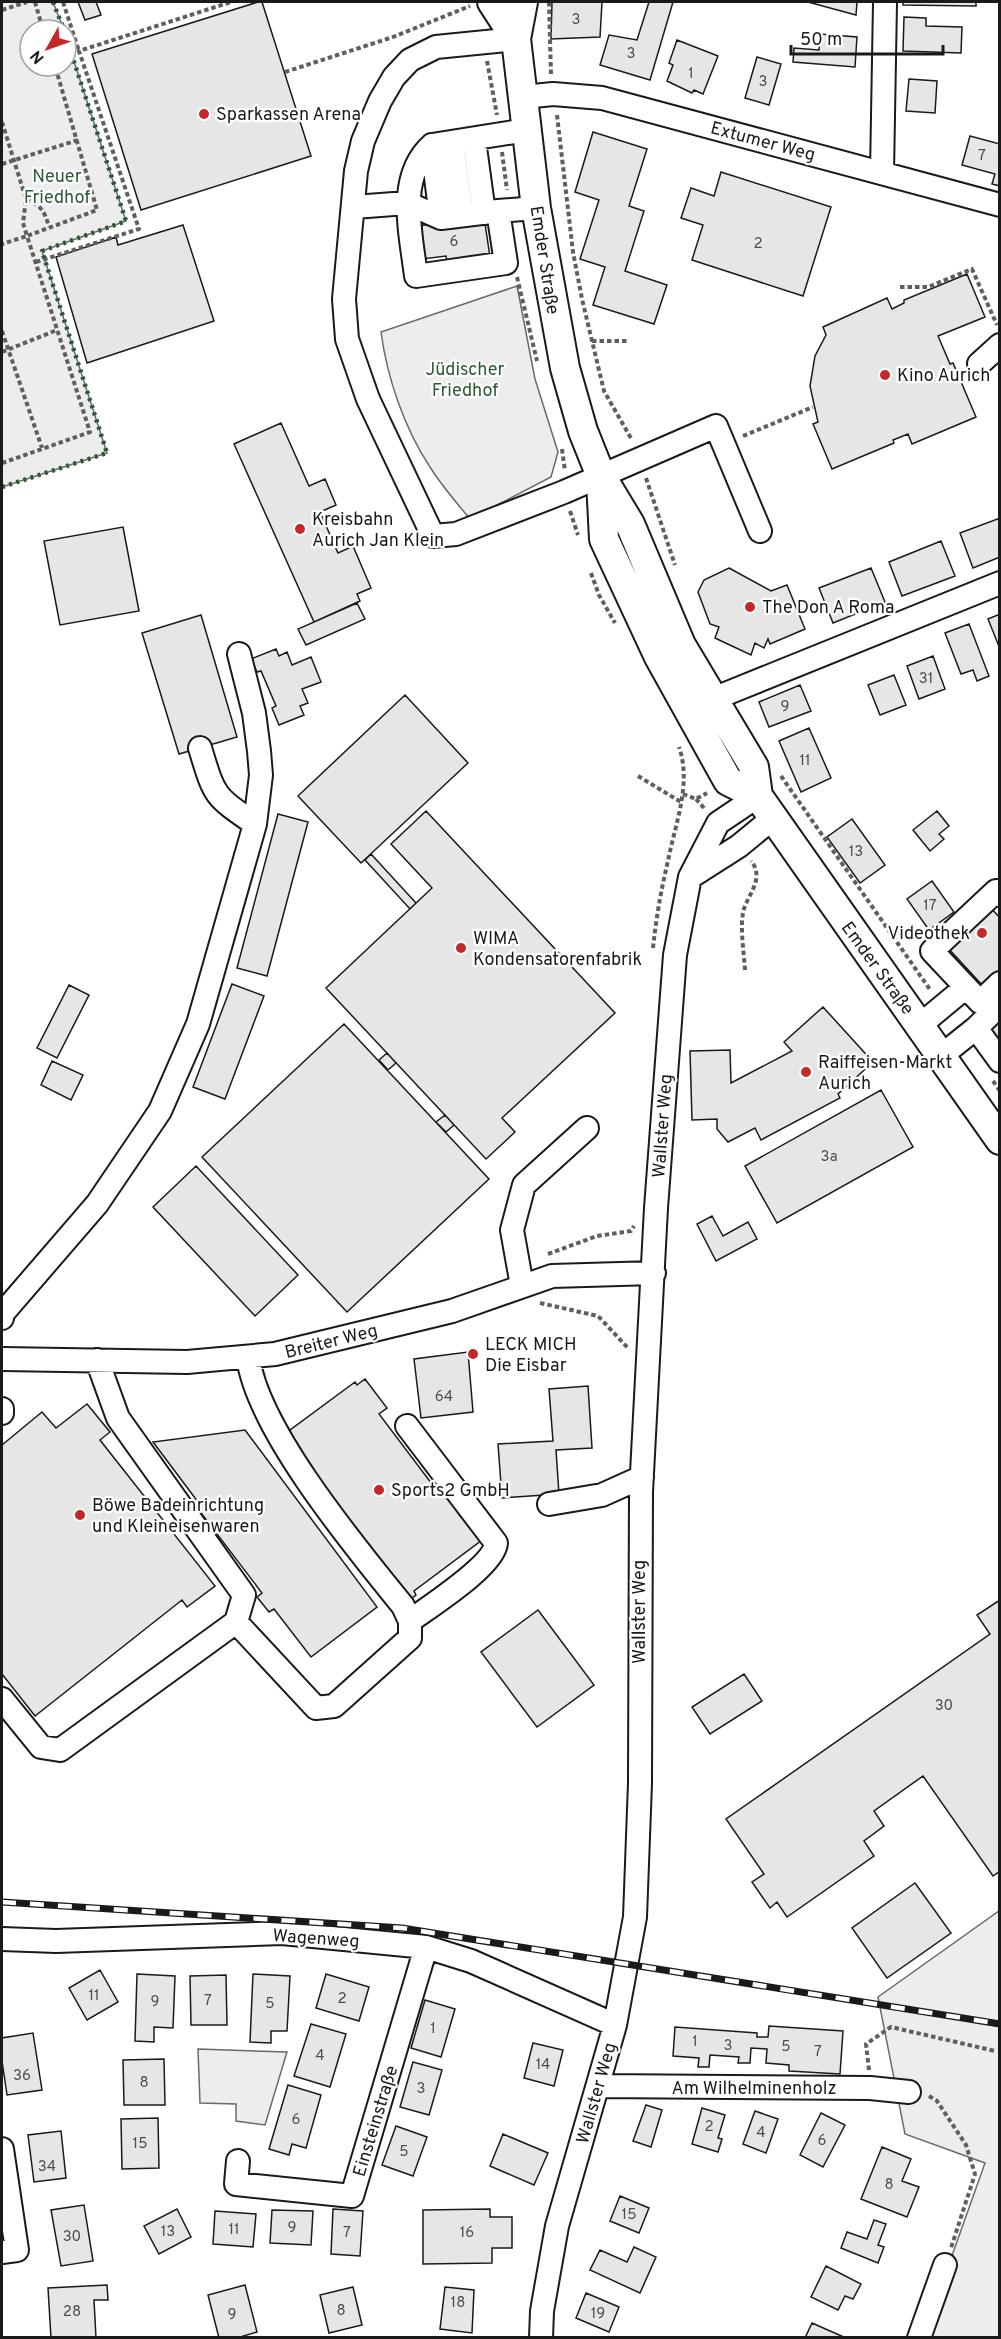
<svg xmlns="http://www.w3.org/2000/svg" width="1001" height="2339" viewBox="0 0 1001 2339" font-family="Overpass,sans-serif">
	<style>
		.green { fill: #ededed; stroke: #6a6a6a; stroke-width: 1.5 }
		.building { fill: #e6e6e6; stroke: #1a1a1a; stroke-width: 1.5 }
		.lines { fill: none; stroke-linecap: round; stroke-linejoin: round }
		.minor-casing { stroke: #1a1a1a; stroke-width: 26 }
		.major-casing { stroke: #1a1a1a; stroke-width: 32 }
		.path { stroke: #5f5f5f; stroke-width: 4; stroke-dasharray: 4.5 3; stroke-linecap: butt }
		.minor { stroke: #fff; stroke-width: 22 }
		.major { stroke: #fff; stroke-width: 28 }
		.rail-casing { stroke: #1a1a1a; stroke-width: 7 }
		.rail { stroke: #fff; stroke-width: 4.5; stroke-dasharray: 14; stroke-linecap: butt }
		.hedge { stroke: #2b5a34; stroke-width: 4.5; stroke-dasharray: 3 4.5; stroke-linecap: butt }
		.poi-dot { fill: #c62828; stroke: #fff; stroke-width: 2 }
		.labels { text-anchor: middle; stroke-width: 4.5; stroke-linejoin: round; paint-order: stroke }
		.number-label { font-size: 15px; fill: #4d4d4d }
		.poi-label { font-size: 18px; fill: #1a1a1a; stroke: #fff; text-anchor: start }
		.street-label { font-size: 18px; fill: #1a1a1a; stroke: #fff }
		.park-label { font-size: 18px; fill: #2b5a34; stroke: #fff }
	</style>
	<rect width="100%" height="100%" fill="#fff"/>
	<path class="green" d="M2 2H53L64 30H30V66H66V37L126 221 42 251 107 453 2 487Z
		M517 286 535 379 558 452 551 477 470 519C456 502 441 485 430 467 404 428 387 377 381 332Z
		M999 1911V2337H923L985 2163 905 2134 878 1997Z
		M198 2049 287 2052 265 2125 236 2121V2104L200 2103Z"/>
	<path class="building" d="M78 2H96L101 15 85 20Z
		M258 2H262L311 156 141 210 92 54Z
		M552 2H602L600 37 551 39Z
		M649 2H673L650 80 600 65 609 35 637 40Z
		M808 2H857L856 15Z
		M903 2H976V6L903 5Z
		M904 17 926 18V26L962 27 961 53 903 51Z
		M820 34 857 37 855 67 793 62 794 48 819 50Z
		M677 40 718 56 703 94 694 90 692 93 667 81 673 65 669 63Z
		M757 57 781 64 769 105 745 98Z
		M909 79 937 81 935 113 906 111Z
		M593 132 647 149 629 206 644 211 625 271 667 285 654 324 593 305 605 267 580 259 599 200 575 192Z
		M970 136 1000 144V186L992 184 995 174 962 165Z
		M721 172 831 207 803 296 692 260 703 225 681 218 691 188 714 196Z
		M484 217 490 257 447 262 446 256 422 259 418 226Z
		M183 225 214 321 87 363 56 257 116 237 118 245Z
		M967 274 985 317 938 336 950 364 953 363 976 417 912 444 908 434 893 440 894 443 832 469 813 424 818 422 810 386 815 356 826 335 823 327 887 298 892 309 904 303V300Z
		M281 423 309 486 325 479 336 505 320 512 338 553 353 546 371 588 357 594 360 601 314 622 234 444Z
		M1000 518V557L973 568 960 533Z
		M123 527 139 611 60 625 44 541Z
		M941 541 955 576 902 596 889 562Z
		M729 568 771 591 787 585 805 629 770 644 768 639 764 648 755 643 751 655 715 638 719 627 710 624 698 592 704 580Z
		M871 568 885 602 833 623 819 588Z
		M357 603 365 619 306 645 298 629Z
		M1000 614V649L988 619Z
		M201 615 237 737 179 754 142 633Z
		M969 624 989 676 977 681 973 670 961 674 945 633Z
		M276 649 279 656 287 652 292 665 311 657 321 682 302 689 308 703 300 706 304 715 279 725 272 708 276 706 261 671 257 672 251 659Z
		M933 656 945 689 919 699 907 666Z
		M894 675 906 705 880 715 868 685Z
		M800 685 811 711 769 727 759 702Z
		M405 695 468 763 361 863 298 796Z
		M809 728 831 778 801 792 779 741Z
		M426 811 615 1013 502 1118 515 1132 486 1159 326 988 432 888 391 844Z
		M937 811 949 826 939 834 944 839 930 851 913 830Z
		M278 814 308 822 267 976 237 968Z
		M852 819 885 865 860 883 827 837Z
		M371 854 416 903 410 909 365 860Z
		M932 881 954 912 929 930 907 899Z
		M991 908 1000 918V971L983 986 948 948Z
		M232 984 264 996 225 1099 193 1087Z
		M69 985 89 995 57 1058 37 1048Z
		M823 1007 873 1062 838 1094 840 1098 761 1140 755 1128 728 1142 717 1129V1119L692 1120 690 1051 730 1050 731 1083 792 1051 784 1042Z
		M1000 1015V1044L985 1029Z
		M344 1024 489 1179 347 1312 202 1157Z
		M387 1053 396 1063 388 1070 379 1060Z
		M52 1061 83 1075 71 1100 41 1085Z
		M881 1090 913 1147 777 1223 745 1166Z
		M445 1115 454 1125 446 1132 436 1122Z
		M196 1166 298 1275 255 1316 153 1207Z
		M712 1216 723 1236 748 1222 757 1239 716 1261 697 1224Z
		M468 1352 473 1412 421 1418 414 1359Z
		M365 1379 387 1408 379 1414 441 1496 450 1490 486 1537 414 1591 416 1595 407 1602 282 1436 355 1382 357 1385Z
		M588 1386 592 1448 556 1450 559 1494 502 1498 498 1444 553 1441 549 1389Z
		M87 1404 110 1432 100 1440 215 1586 187 1607 182 1600 35 1716 2 1674V1445L42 1412 56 1428Z
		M245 1430 377 1607 311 1657 274 1609 269 1612 257 1597 262 1593 198 1509 201 1506 153 1442Z
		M1000 1600V1871L993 1876 923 1776 874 1811 884 1826 864 1841 874 1856 787 1917 777 1902 770 1908 752 1882 764 1874 726 1819 990 1634 977 1615Z
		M538 1610 594 1685 537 1727 481 1652Z
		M744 1674 762 1701 710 1734 692 1707Z
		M915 1883 951 1933 887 1978 852 1928Z
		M100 1970 118 2002 87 2020 69 1988Z
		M137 1974 175 1976 173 2028 154 2027V2042L135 2041Z
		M253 1974 290 1976 287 2031H271V2043L250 2042Z
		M326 1974 369 1987 359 2021 316 2008Z
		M226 1975 227 2025H191L190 1976Z
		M425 2000 455 2009 441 2057 411 2048Z
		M311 2024 346 2034 330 2087 294 2076Z
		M769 2026 843 2031 840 2074 789 2071V2065L766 2063 767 2049 751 2048 750 2063H738L739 2057 710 2055 709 2067H698L699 2058 673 2056 675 2027 757 2033V2037H768Z
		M33 2033 42 2090 7 2095 2 2061V2038Z
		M533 2043 563 2050 554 2086 524 2078Z
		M164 2059 165 2105H124L123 2060Z
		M413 2062 442 2070 429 2115 400 2107Z
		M288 2085 321 2095 306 2148 292 2144 289 2155 269 2149Z
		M646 2105 662 2110 651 2147 633 2141Z
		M702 2108 725 2115 718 2138 722 2139 718 2152 692 2144Z
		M755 2111 778 2119 766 2153 743 2144Z
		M821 2113 845 2125 823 2167 800 2155Z
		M158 2118 159 2168 122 2169 121 2119Z
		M396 2126 427 2137 413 2176 382 2165Z
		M61 2131 66 2178 34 2182 28 2135Z
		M503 2134 548 2153 534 2185 490 2166Z
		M882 2147 911 2159 902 2181 919 2187 907 2217 861 2199Z
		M620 2196 649 2208 639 2233 610 2221Z
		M84 2205 93 2261 61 2266 51 2210Z
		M177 2209 191 2237 159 2254 144 2226Z
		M333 2209 363 2211 360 2256 331 2254Z
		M490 2209V2217H512V2248H492V2263L423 2264V2210Z
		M272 2210 313 2211 311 2245 270 2243Z
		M215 2211 256 2214 253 2247 213 2244Z
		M874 2220 886 2224 878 2245 884 2247 878 2263 841 2248 847 2232 867 2239Z
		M634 2247 656 2257 640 2293 590 2270 600 2250 627 2262Z
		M826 2266 861 2284 853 2299 845 2296 838 2310 811 2297Z
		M107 2285 108 2300H94L96 2338H51L48 2288Z
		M245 2285 257 2332 237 2338H219L208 2295Z
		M353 2287 362 2325 329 2333 320 2295Z
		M445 2287 474 2290 472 2333 440 2329Z
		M586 2293 619 2307 609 2332 576 2318Z
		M812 2323 846 2338H805Z"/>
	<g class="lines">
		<defs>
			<path id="minor" d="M516 39 436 47 410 60 394 77 380 101 363 141 356 171 344 299 347 339 368 399 433 536 456 534 564 492 716 426 760 531
				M523 97 553 94 602 98 1000 205
				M527 130 432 145C396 177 411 234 416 276L506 263 498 211 536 208
				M474 140 484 213
				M452 142 462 215
				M432 145 441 218
				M882 173 885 2
				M354 207 407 203 441 218 498 211
				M979 364 1000 345
				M713 699 1000 583
				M200 748C215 797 213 795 255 824
				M692 876 739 846 773 818
				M1000 895 996 891 932 951 980 1002 1000 983
				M1000 1005 976 1028 1000 1061
				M919 1026 966 987
				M941 1056 976 1028
				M522 1286 512 1230 524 1185 587 1128
				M2 1318 3 1313 97 1204 160 1111 198 1024 255 824 261 775 259 751 254 713 239 654
				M2 1359 187 1362 275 1354 452 1311 552 1276 654 1273
				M2 1409V1413
				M407 1426 496 1543C494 1566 430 1606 410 1621
				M549 1504 602 1495 642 1477
				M236 1622 316 1708 334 1706 410 1638V1621L403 1606C356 1548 257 1429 248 1357
				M2 1699 41 1747 60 1750 236 1622 244 1595 118 1418 97 1360
				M2 1939 56 1941 282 1933 426 1947 471 1961 615 2025
				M598 2086 870 2088 909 2092
				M2 2149 17 2250 2 2252
				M238 2161 236 2184 352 2196 426 1947
				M541 2338 542 2311 557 2226 615 2025 635 1917 640 1783 641 1492 656 1208 675 955 690 877 718 823 758 796
				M919 2338 945 2265"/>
			<path id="major" d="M492 2 516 39
				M523 2 516 39 536 208 565 368 583 431 601 476 630 524 681 645 754 767 758 796 1000 1140
				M601 481 604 539 659 657 728 781 758 796"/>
		</defs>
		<use href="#minor" class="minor-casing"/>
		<use href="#major" class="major-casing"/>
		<path class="path" d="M35 2 43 30
			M63 2 79 51
			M549 2 551 75
			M2 10 27 2
			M487 61 497 115
			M285 72 393 37 470 6
			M557 115 573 252 582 299 604 391 632 440
			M2 122 26 199 23 223 27 236 2 244
			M502 152 507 190
			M2 164 78 140
			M26 199C41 205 45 212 49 227
			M36 262 139 229 79 51 231 2
			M517 277 537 361
			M900 287H928L972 269 997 325
			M2 331 42 448
			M592 341H628
			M2 352 57 330
			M743 436 813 407
			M562 449 565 471
			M2 463 90 432 27 236 97 210 55 66
			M646 478 675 565
			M570 511 578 535
			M591 573 599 595 615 623
			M638 776 681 802
			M781 776 931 991
			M683 794 696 799 707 793
			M696 799 704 808
			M653 948C656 919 661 890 668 861 675 824 692 784 679 747
			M745 970C744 952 740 930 743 913 746 896 766 879 751 861
			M993 1081 1000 1091
			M548 1254 597 1236 631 1231 634 1226
			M540 1303 598 1316 628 1348
			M869 2070 866 2044 891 2027 995 2051
			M929 2096 937 2101 966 2145 975 2174 951 2248"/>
		<use href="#minor" class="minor"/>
		<use href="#major" class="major"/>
		<defs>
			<path id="rail" d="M2 1902 402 1928 1000 2024"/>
		</defs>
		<use href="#rail" class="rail-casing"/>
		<use href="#rail" class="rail"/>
		<path class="hedge" d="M53 2 64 30
			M2 487 107 453 42 251 126 221 66 37"/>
	</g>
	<g class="poi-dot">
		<circle cx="204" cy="114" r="6"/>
		<circle cx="885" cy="375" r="6"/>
		<circle cx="300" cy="529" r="6"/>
		<circle cx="750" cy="607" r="6"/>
		<circle cx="982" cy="933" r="6"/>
		<circle cx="461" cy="948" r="6"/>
		<circle cx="806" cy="1072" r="6"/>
		<circle cx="473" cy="1354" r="6"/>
		<circle cx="379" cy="1490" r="6"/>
		<circle cx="80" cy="1515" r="6"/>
	</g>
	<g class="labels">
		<g class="number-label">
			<text x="576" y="24">3</text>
			<text x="631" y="58">3</text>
			<text x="691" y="78">1</text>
			<text x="763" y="86">3</text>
			<text x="982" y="160">7</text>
			<text x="454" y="246">6</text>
			<text x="758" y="248">2</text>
			<text x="926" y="683">31</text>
			<text x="785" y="711">9</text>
			<text x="805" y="765">11</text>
			<text x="856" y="856">13</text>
			<text x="930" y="910">17</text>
			<text x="829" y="1161">3a</text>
			<text x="444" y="1401">64</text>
			<text x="944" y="1710">30</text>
			<text x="94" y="2000">11</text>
			<text x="342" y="2003">2</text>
			<text x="208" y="2005">7</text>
			<text x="155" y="2006">9</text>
			<text x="270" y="2008">5</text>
			<text x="433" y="2033">1</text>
			<text x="695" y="2046">1</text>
			<text x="728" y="2050">3</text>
			<text x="786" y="2051">5</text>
			<text x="818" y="2056">7</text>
			<text x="320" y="2060">4</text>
			<text x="543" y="2069">14</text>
			<text x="22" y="2080">36</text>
			<text x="144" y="2087">8</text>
			<text x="421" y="2093">3</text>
			<text x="296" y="2124">6</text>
			<text x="709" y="2131">2</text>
			<text x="761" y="2137">4</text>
			<text x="822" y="2145">6</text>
			<text x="140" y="2148">15</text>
			<text x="404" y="2156">5</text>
			<text x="47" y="2171">34</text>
			<text x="889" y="2189">8</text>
			<text x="629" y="2219">15</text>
			<text x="292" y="2232">9</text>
			<text x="234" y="2234">11</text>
			<text x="168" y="2236">13</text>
			<text x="347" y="2237">7</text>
			<text x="467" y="2237">16</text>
			<text x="72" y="2241">30</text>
			<text x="458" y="2307">18</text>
			<text x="341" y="2315">8</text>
			<text x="72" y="2316">28</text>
			<text x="598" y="2318">19</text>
			<text x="232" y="2319">9</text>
		</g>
		<g class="poi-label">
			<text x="216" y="120">Sparkassen Arena</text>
			<text x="897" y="381">Kino Aurich</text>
			<text x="312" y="525">Kreisbahn<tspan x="312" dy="21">Aurich Jan Klein</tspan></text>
			<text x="762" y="613">The Don A Roma</text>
			<text x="970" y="939" text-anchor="end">Videothek</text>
			<text x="473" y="944">WIMA<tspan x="473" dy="21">Kondensatorenfabrik</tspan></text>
			<text x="818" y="1068">Raiffeisen-Markt<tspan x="818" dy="21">Aurich</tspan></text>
			<text x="485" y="1350">LECK MICH<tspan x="485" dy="21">Die Eisbar</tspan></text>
			<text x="391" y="1496">Sports2 GmbH</text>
			<text x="92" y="1511">Böwe Badeinrichtung<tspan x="92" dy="21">und Kleineisenwaren</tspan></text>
		</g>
		<g class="street-label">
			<text transform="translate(763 141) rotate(15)" y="6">Extumer Weg</text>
			<text transform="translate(545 260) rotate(81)" y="6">Emder Straße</text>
			<text transform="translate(878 968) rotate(54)" y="6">Emder Straße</text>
			<text transform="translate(662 1126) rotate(-86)" y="6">Wallster Weg</text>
			<text transform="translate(331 1341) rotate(-14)" y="6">Breiter Weg</text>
			<text transform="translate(639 1612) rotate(-90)" y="6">Wallster Weg</text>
			<text transform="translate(316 1938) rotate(4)" y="6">Wagenweg</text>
			<text x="754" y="2094">Am Wilhelminenholz</text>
			<text transform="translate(596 2093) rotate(-74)" y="6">Wallster Weg</text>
			<text transform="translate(375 2121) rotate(-73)" y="6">Einsteinstraße</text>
		</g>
		<g class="park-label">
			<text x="57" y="182">Neuer<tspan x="57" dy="21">Friedhof</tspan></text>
			<text x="465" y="375">Jüdischer<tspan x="465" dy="21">Friedhof</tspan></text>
		</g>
	</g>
	<rect width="1001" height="2339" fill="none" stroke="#1a1a1a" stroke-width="6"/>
	<g transform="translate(48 48) rotate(230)"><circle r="28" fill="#ffffff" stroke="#a3a3a3" stroke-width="1.5"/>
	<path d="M0-4.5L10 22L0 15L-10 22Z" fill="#c62828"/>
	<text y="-9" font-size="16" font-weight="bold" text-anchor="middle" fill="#1a1a1a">N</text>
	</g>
	<path d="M791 45v9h152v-9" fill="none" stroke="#1a1a1a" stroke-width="3"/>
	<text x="800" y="45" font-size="18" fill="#1a1a1a" stroke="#ffffff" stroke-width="4.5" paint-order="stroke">50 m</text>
</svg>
